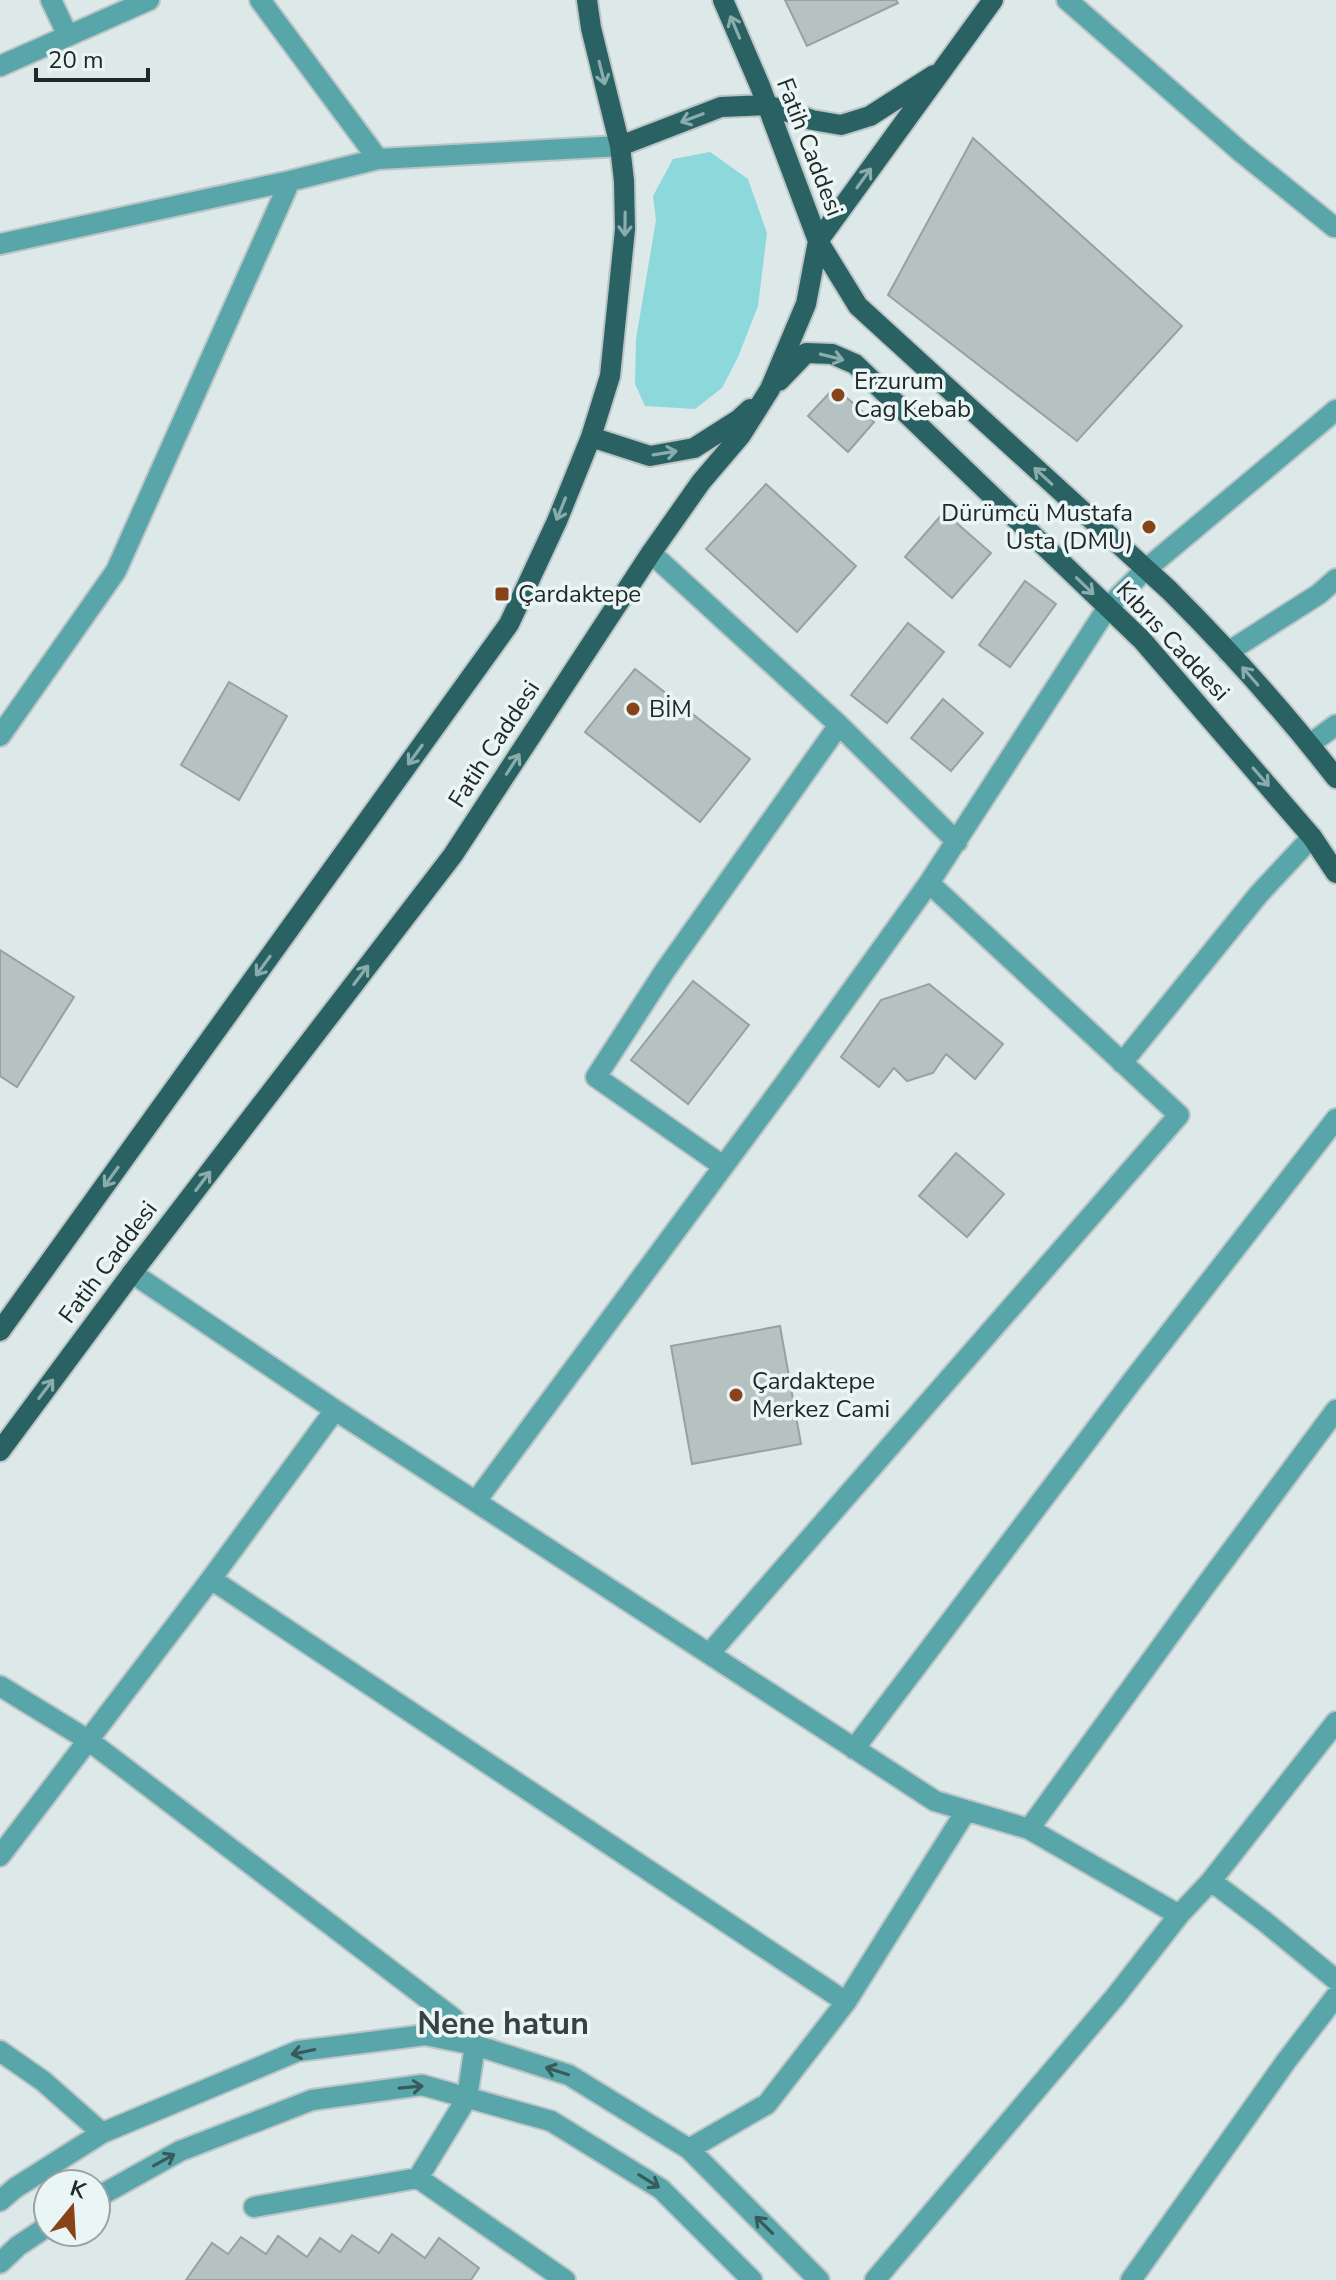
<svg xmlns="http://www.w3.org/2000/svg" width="1336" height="2280" viewBox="0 0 1336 2280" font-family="'Nunito Sans',sans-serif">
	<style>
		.green { fill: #8dd8db }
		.building { fill: #b6c1c2; stroke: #96a1a2; stroke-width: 2 }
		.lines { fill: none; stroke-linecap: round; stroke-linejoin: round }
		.minor-casing { stroke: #bcc5c6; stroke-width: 24 }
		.major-casing { stroke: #bcc5c6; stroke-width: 24 }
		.minor { stroke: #58a6aa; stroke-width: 20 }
		.major { stroke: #2a6264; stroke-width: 20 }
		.oneway { stroke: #8aacad }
		.oneway2 { stroke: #385a5b }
		.poi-dot { fill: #884318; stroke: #eaf6f6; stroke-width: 3 }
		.labels { text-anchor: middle; stroke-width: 7; stroke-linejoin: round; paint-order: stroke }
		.street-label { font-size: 24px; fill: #232727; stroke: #eaf6f6 }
		.poi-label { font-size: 24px; fill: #232727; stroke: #eaf6f6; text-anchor: start }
		.district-label { font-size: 32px; font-weight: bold; fill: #384242; stroke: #eaf6f6 }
	</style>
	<rect width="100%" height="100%" fill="#dde8e9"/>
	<path class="green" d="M710 152 748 179 767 233 758 306 738 357 722 388 695 409 645 406 635 384 636 339 656 220 653 196 673 159Z"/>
	<path class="building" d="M785 0H896L898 3 807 46Z
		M973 138 1182 326 1077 441 888 295Z
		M835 387 874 422 848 452 808 416Z
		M766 484 856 566 797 632 706 549Z
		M944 512 991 553 952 598 905 557Z
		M1025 581 1056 604 1010 667 979 645Z
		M908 623 944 652 887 723 851 695Z
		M635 669 750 759 700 822 585 732Z
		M229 682 287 716 239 800 181 765Z
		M943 699 983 733 951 771 911 738Z
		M0 950 74 997 17 1087 0 1076Z
		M693 981 749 1025 688 1104 631 1060Z
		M929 984 1003 1044 975 1079 946 1054 933 1073 907 1081 894 1068 879 1087 841 1057 881 1000Z
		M956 1153 1004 1194 967 1237 919 1196Z
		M780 1326 801 1444 692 1464 671 1346Z
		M392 2234 425 2258 439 2238 479 2268 471 2280H186L212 2243 228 2254 241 2237 266 2254 278 2236 307 2257 320 2238 340 2252 352 2235 379 2253Z"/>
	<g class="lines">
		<defs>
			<path id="minor" d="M51 0 68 36
				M260 0 378 159
				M1067 0 1241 152 1334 227
				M0 66 149 0
				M0 244 290 181 378 159 620 146
				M651 553 839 725 957 842
				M1228 652 1319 594 1336 579
				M0 736 116 571 290 181
				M1310 744 1336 725
				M1122 1063 1259 894 1312 837
				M723 1166 596 1077 664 972 839 725
				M132 1273 335 1410 935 1801 1029 1829 1179 1915
				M476 1501 788 1079 929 883 1108 607 1145 570 1336 410
				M211 1579 846 2002
				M709 1654 1179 1115 929 883
				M0 1686 88 1740 453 2018 475 2045 467 2098 418 2178 254 2207
				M854 1749 1133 1380 1336 1119
				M1029 1829 1203 1589 1336 1410
				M0 1856 211 1579 335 1410
				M1211 1881 1264 1921 1336 1980
				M0 2051 43 2081 102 2133
				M689 2149 767 2104 846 2002 966 1811
				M418 2178 565 2280
				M96 2198 180 2151 312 2100 422 2085 551 2121 661 2189 752 2280
				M0 2201 15 2188 102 2133 298 2051 425 2035 475 2045 569 2075 689 2149 819 2280
				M0 2263 18 2246 48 2226
				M875 2280 1115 1997 1179 1915 1211 1881 1336 1722
				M1131 2280 1287 2060 1336 1996"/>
			<path id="major" d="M723 0 760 86 818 241 858 306 1169 590C1228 649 1285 712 1336 778
				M620 146 721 107 767 105 812 120 841 125 870 116 934 75
				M779 381 806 353 832 354 855 364 1142 640 1312 837 1336 873
				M591 437 650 456 694 448 738 420 750 409
				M0 1331 509 624 557 521 591 437 610 376 625 229 624 181 620 146 591 28 587 0
				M0 1451 132 1273 453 855 651 553 701 482 741 435 770 389 806 304 818 241 993 0"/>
		</defs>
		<use href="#minor" class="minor-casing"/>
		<use href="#major" class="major-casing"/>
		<use href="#minor" class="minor"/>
		<use href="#major" class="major"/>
	</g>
	<defs><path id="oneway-shaft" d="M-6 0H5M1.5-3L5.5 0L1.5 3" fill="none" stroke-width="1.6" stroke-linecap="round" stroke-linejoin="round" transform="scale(2)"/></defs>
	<g class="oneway">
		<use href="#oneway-shaft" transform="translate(735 27) rotate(-113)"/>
		<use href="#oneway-shaft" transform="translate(602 73) rotate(76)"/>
		<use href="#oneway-shaft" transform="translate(692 118) rotate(159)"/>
		<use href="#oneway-shaft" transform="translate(864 178) rotate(-54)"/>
		<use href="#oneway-shaft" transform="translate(625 224) rotate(91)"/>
		<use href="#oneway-shaft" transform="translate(832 357) rotate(14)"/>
		<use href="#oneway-shaft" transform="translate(665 453) rotate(-9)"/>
		<use href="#oneway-shaft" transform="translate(1043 476) rotate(-137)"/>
		<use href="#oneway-shaft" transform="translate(561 509) rotate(112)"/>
		<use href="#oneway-shaft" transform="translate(1085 586) rotate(44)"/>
		<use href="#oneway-shaft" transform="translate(1250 676) rotate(-131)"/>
		<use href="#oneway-shaft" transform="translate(415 755) rotate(126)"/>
		<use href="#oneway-shaft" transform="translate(513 764) rotate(-57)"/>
		<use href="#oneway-shaft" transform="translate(1261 777) rotate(49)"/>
		<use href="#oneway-shaft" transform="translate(263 966) rotate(126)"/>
		<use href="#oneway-shaft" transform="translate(361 975) rotate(-53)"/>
		<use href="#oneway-shaft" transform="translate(111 1177) rotate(126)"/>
		<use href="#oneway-shaft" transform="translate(203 1181) rotate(-53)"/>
		<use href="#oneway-shaft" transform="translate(46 1389) rotate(-53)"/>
	</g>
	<g class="oneway2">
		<use href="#oneway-shaft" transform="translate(303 2052) rotate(168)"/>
		<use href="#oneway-shaft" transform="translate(557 2071) rotate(-162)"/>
		<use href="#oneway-shaft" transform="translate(411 2087) rotate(-5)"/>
		<use href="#oneway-shaft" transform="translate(164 2160) rotate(-29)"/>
		<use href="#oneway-shaft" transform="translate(649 2181) rotate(32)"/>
		<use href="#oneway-shaft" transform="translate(764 2225) rotate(-135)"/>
	</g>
	<g class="poi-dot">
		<circle cx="838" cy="395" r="8"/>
		<circle cx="1149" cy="527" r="8"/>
		<rect x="494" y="586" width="16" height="16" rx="4"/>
		<circle cx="633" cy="709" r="8"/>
		<circle cx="736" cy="1395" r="8"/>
	</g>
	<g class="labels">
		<g class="street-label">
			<text transform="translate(810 147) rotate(69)" y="8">Fatih Caddesi</text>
			<text transform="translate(1173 641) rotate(47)" y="8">Kıbrıs Caddesi</text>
			<text transform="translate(494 744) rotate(-57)" y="8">Fatih Caddesi</text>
			<text transform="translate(108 1262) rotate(-53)" y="8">Fatih Caddesi</text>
		</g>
		<g class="poi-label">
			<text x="854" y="389">Erzurum<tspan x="854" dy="28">Cag Kebab</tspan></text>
			<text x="1133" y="521" text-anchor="end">Dürümcü Mustafa<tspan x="1133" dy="28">Usta (DMU)</tspan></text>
			<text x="518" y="602">Çardaktepe</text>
			<text x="649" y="717">BİM</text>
			<text x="752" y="1389">Çardaktepe<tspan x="752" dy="28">Merkez Cami</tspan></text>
		</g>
		<g class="district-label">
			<text x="503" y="2034">Nene hatun</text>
		</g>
	</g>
	<g transform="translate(72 2208) rotate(18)"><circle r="38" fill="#eaf6f6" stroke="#9aa3a3" stroke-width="2"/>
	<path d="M0-6L14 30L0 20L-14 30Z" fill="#884318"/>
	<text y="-12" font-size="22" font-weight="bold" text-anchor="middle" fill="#232727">K</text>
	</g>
	<path d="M36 68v12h112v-12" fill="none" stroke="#232727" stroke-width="4"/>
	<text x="48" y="68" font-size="24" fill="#232727" stroke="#eaf6f6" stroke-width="6" paint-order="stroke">20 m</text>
</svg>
